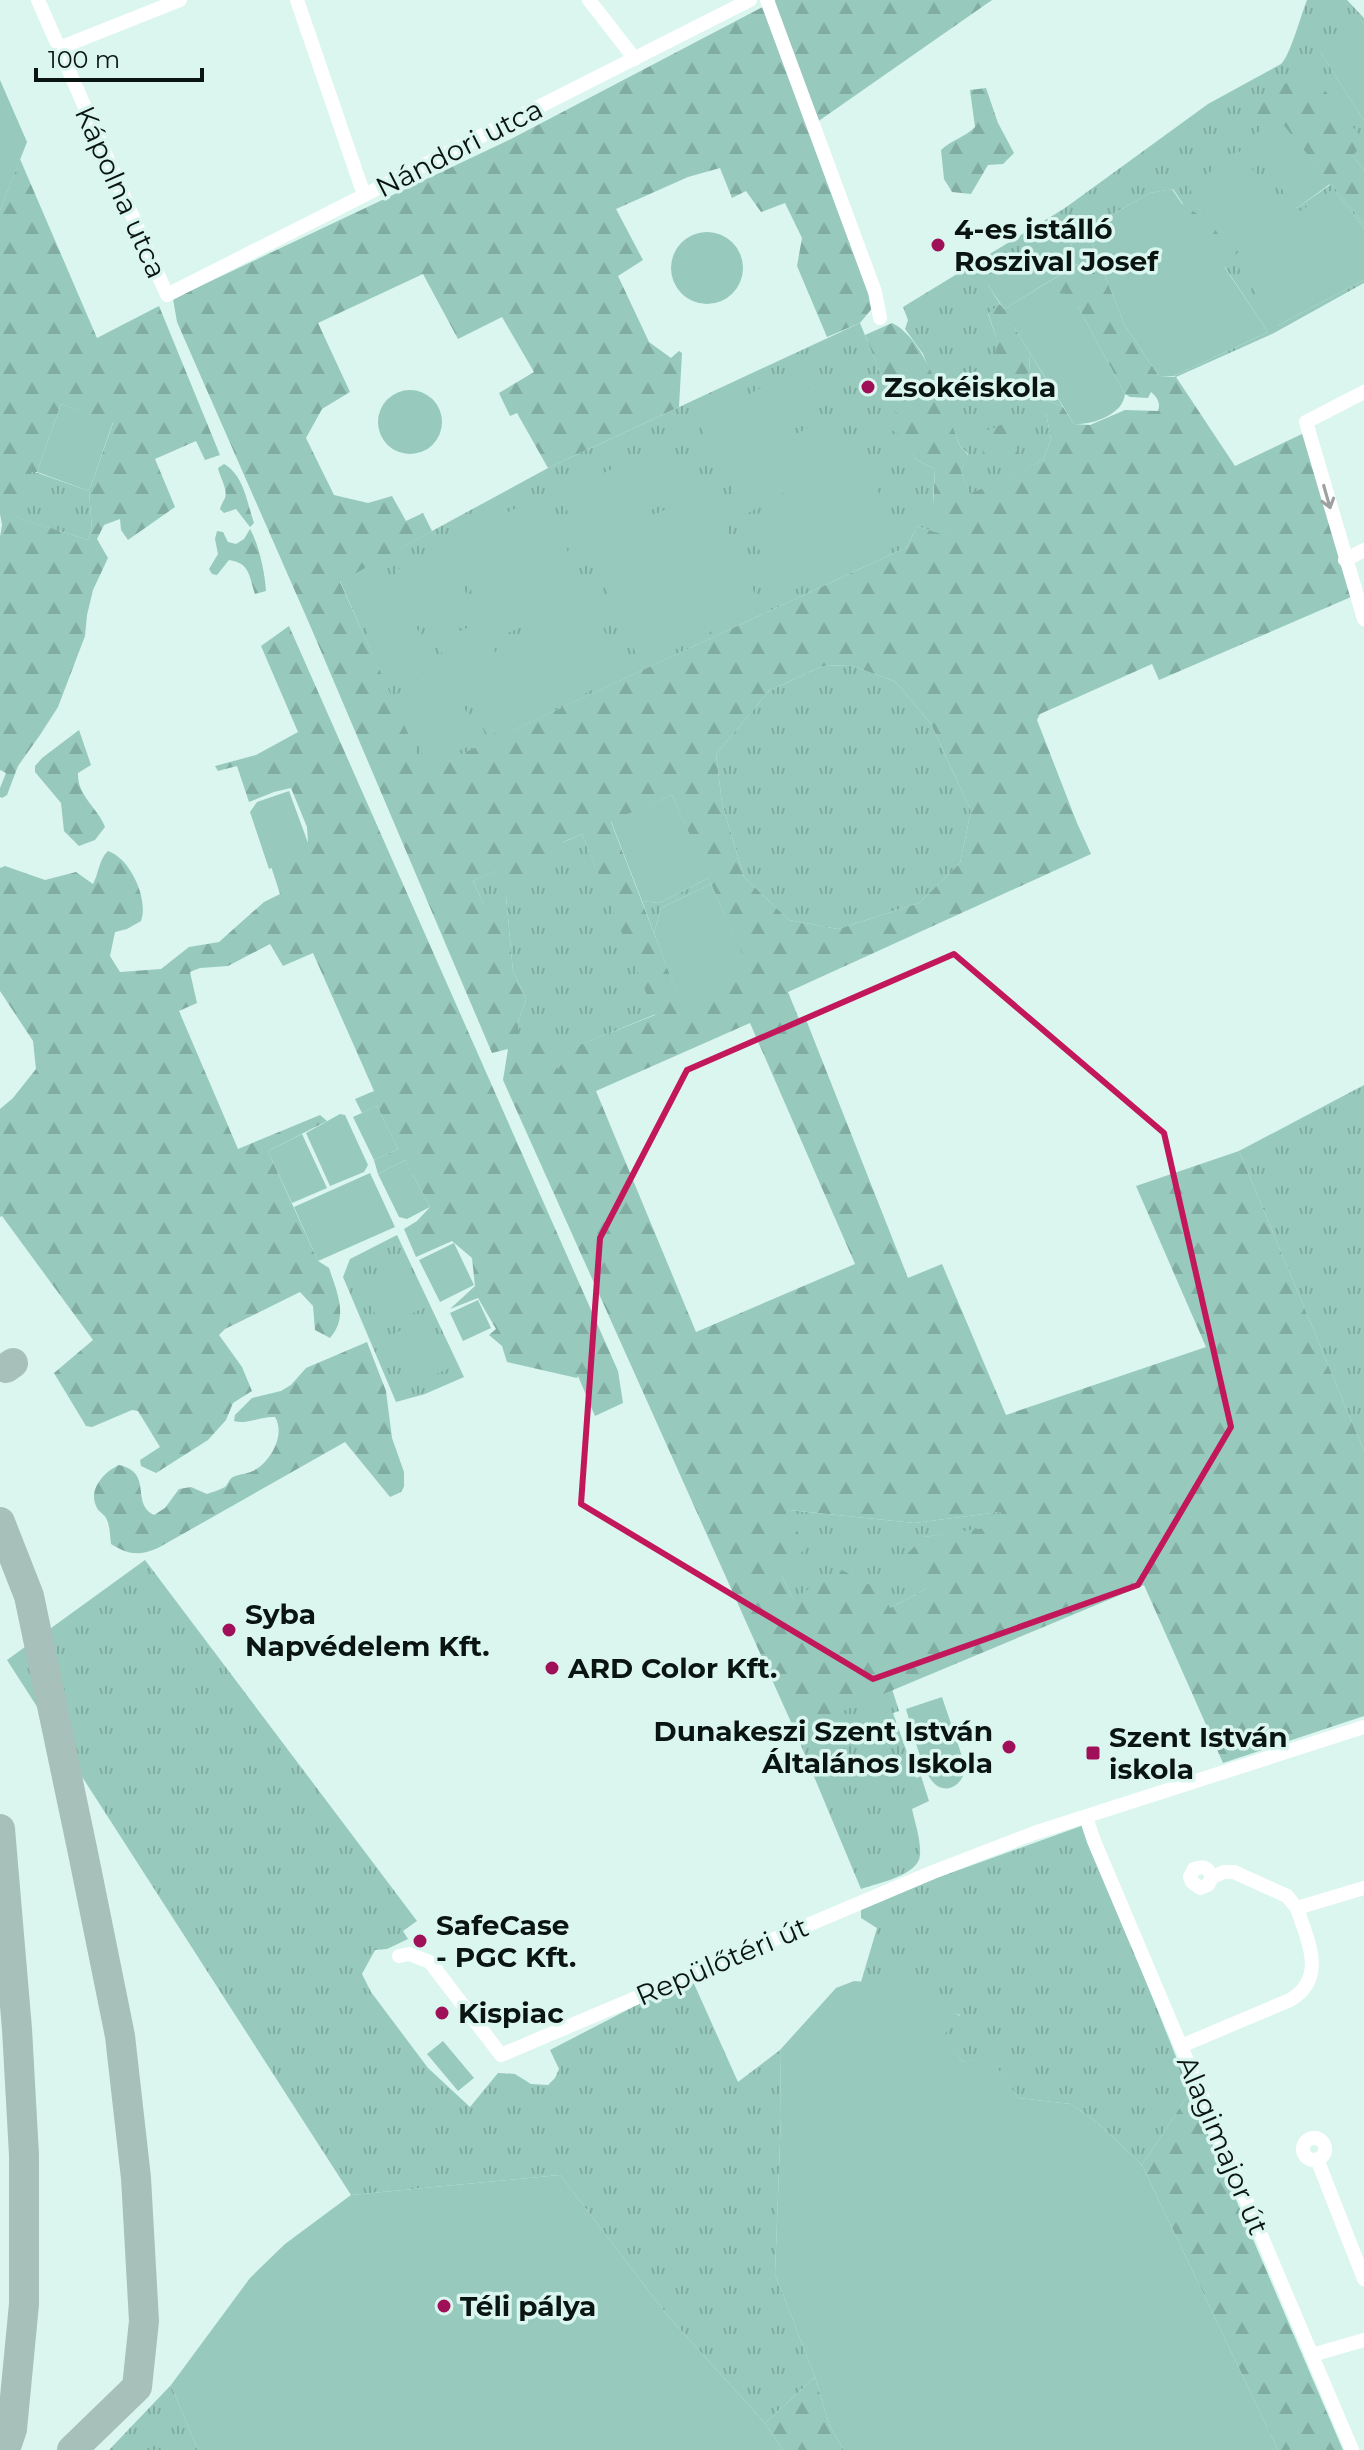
<svg xmlns="http://www.w3.org/2000/svg" width="1364" height="2450" viewBox="0 0 1364 2450" font-family="Montserrat,sans-serif">
	<style>
		.grass { fill: url(#grass-tufts); fill-rule: evenodd }
		.forest { fill: url(#forest-firs); fill-rule: evenodd }
		.garden { fill: #97c9bd }
		.lines { fill: none; stroke-linecap: round; stroke-linejoin: round }
		.taxiway { stroke: #a8c0ba; stroke-width: 30 }
		.minor { stroke: #fff; stroke-width: 14 }
		.oneway { stroke: #9da1a0 }
		.marked { fill: none; stroke: #c2185b; stroke-width: 6; stroke-linejoin: round }
		.poi-dot { fill: #a01058; stroke: #daf6ef; stroke-width: 3 }
		.labels { text-anchor: middle; stroke-width: 7; stroke-linejoin: round; paint-order: stroke }
		.street-label { font-size: 28px; fill: #0a1411; stroke: #daf6ef }
		.poi-label { font-size: 28px; font-weight: bold; fill: #0a1411; stroke: #daf6ef; text-anchor: start }
	</style>
	<defs>
		<pattern id="grass-tufts" width="24" height="20" patternUnits="userSpaceOnUse" patternTransform="scale(2)"><rect width="24" height="20" fill="#97c9bd"/><path d="M3 7l-1-3M5 7V3M7 7l1-3M15 17l-1-3M17 17v-4M19 17l1-3" fill="none" stroke="#81aca1"/></pattern>
		<pattern id="forest-firs" width="22" height="20" patternUnits="userSpaceOnUse" patternTransform="scale(2)"><rect width="22" height="20" fill="#97c9bd"/><path d="M5 1l3.5 6h-7zM16 11l3.5 6h-7z" fill="#81aca1"/></pattern>
	</defs>
	<rect width="100%" height="100%" fill="#daf6ef"/>
	<path class="grass" d="M1307 0H1347L1364 18V24L1354 14 1321 53 1364 121V170L1353 156 1277 116 1364 224V228L1333 189 1277 326 1364 280V283L1274 333 1176 377 1174 376 1268 332 1173 189 1150 193 1081 232 1074 237 1071 246 1067 237 988 285 1000 304 988 314 996 337 1029 373 1030 353 1063 407 1048 401 1046 413 1051 439 1043 460 970 495 961 471 968 454 960 446 923 354 905 329 908 320 903 307 1065 208 1208 104 1281 64C1290 56 1301 15 1307 0ZM1276 120 1330 185 1297 208 1262 128Z
		M860 323 915 459 935 469C933 505 929 508 951 538L917 526 907 547 424 772 340 581 548 468Z
		M32 471 89 491 92 530 88 540 15 517Z
		M850 665 896 682 931 724 971 811 960 863 919 903 838 929 789 920 744 877 722 803 716 754 769 691 822 666Z
		M582 834 656 1014 573 1048 558 1069 518 1035V1023L526 999 513 971 506 896 483 903 473 881Z
		M709 878 711 884 661 908 654 933 642 901 659 903Z
		M1364 1085V1451L1239 1151Z
		M397 1235 464 1377 425 1394 396 1402 343 1277 350 1259Z
		M789 1510 914 1523 1000 1512 1006 1526 924 1537 926 1589 890 1608 793 1599 782 1576 779 1523Z
		M145 1560 417 1921 403 1931 408 1939 387 1949 375 1950 362 1974 371 1992 428 2068 470 2107 498 2073 515 2074 531 2084 548 2085 555 2078 559 2069 550 2050 691 1977 738 2082 780 2050 781 2116 775 2274 815 2377 765 2423 668 2316 560 2175 351 2195 7 1660Z
		M892 1689 899 1711 893 1713 916 1778 921 1776 929 1801 912 1809C915 1823 921 1840 920 1855 919 1875 878 1883 861 1889L795 1731Z
		M1084 1825 1190 2092 1142 2165 1098 2123 1071 2104 1018 2098 989 2057 962 2062 943 2035 960 2015 861 1982 877 1928 861 1918V1905Z
		M171 2385 198 2450H109Z"/>
	<path class="forest" d="M776 0H992L810 127 874 306 860 323 827 337 797 266 802 238 785 203 761 212 746 191 732 198 720 168 688 177 616 209 643 260 618 276 649 342 671 358 679 351 682 353 679 407 548 468 517 413 510 416 499 393 534 372 502 317 458 339 423 274 318 323 350 392 322 409 306 438 334 495 368 503 392 496 406 521 423 513 432 531 340 582 425 771 907 547 917 526 950 537 936 518 933 508 935 469 915 459 905 437 889 429 897 416 865 335 892 323C927 340 946 410 960 446L968 455 961 471 970 494 1043 460 1051 439 1046 413 1042 411 1040 407 1048 401 1063 407 1074 424 1090 425 1125 410 1158 411C1161 403 1157 397 1151 392L1148 398 1130 397 1125 394 1078 307 1014 327 1030 353 1029 373 1014 377 995 360 996 337 988 313 1000 304 1004 309 1078 264 1071 246 1074 237 1081 232 1087 233 1090 237 1125 326 1159 376 1176 377 1235 466 1304 433 1351 597 1159 680 1152 664 1040 714 1037 720 1077 823 1091 854 788 992 799 1019 805 1017 908 1278 942 1264 1006 1415 1206 1347 1136 1186 1239 1151 1364 1451V1716L1223 1763 1144 1585 795 1731 503 1080 508 1049 492 1053 309 623 177 322 173 299 511 139ZM850 665 896 682 931 724 971 811 960 863 919 903 838 929 789 920 744 877 722 803 716 754 769 691 822 666ZM672 795 750 973 681 1003 611 822ZM582 834 655 1015 572 1048 558 1069 546 1041 518 1034V1023L526 999 513 971 506 896 498 894 483 903 473 881 499 870 521 881 553 865 563 842ZM750 1023 855 1264 696 1332 596 1091ZM789 1510 914 1523 1000 1512 1005 1525 924 1537 906 1555 926 1589 890 1608 881 1591 840 1569 793 1599 782 1576 805 1548 796 1528 780 1523Z
		M1295 78 1323 88 1364 141 1353 156 1364 170V224L1277 117 1263 123 1250 104Z
		M986 88 998 123 1014 153 1003 164 988 165 971 194 952 192 944 179 941 150C952 140 965 137 975 127L970 90Z
		M20 159 97 338 159 306 220 455 205 460 196 441 155 459 175 507 128 540 121 530 120 519 104 525 97 539 108 558 93 590 87 615 85 636 58 707 40 735 18 766 7 795 2 798 0 797V788L6 773 0 770V537L2 525 0 514V210ZM61 404 113 423 89 491 92 530 88 540 16 517 32 472H37Z
		M1178 201 1230 236 1238 252 1231 263 1213 275Z
		M1003 424 1015 439 1018 459 1006 466 998 458 988 467 980 461 983 455 981 433Z
		M224 464C244 475 247 503 254 523L250 527 236 509 224 513 220 509C221 505 223 502 225 498 228 489 220 478 218 468Z
		M250 529C259 545 265 573 266 591L255 594C249 576 250 563 229 560L217 575 212 574 209 569 218 554 215 539 217 531 223 532 228 542 236 544 244 539Z
		M289 626 618 1371 623 1403 595 1416 578 1376 577 1378 507 1362 502 1346 489 1335 496 1329 478 1298 450 1309 475 1286 472 1258 452 1241 416 1257 404 1229 417 1221 430 1207 405 1160 378 1174 374 1160 398 1149 377 1106 362 1113 355 1099 374 1091 313 953 283 966 270 944 228 966 200 968 190 972 197 1003 179 1011 238 1149 320 1115 327 1121 268 1151 318 1261 329 1268C337 1292 349 1317 330 1338L315 1330 313 1306 300 1292 225 1329 219 1335 242 1367 252 1391 233 1403 226 1420 208 1440 156 1473 141 1466 140 1460 160 1447 138 1411 132 1410 92 1427 86 1426 54 1373 93 1340 2 1216 0 1217V1109L13 1098 36 1069 33 1041 0 991V868L5 866 45 880 76 872 93 884C99 873 99 859 108 851 130 858 149 899 141 921L127 929 115 932 110 956 120 972 161 969 189 947 219 942 264 902 280 894 271 866 308 842 307 827 291 788 274 792 249 802 237 766 218 771 215 766 256 755 298 732 261 646Z
		M79 730 91 765 78 773C77 796 98 808 105 827L95 840 79 846 64 831 61 803 35 772V766L42 758Z
		M367 1342 386 1391 392 1438 404 1472V1486L401 1492 390 1497 345 1442 158 1548C139 1556 129 1555 111 1544 110 1536 110 1525 106 1518 104 1514 99 1512 97 1508 87 1490 104 1472 119 1465 154 1473 130 1503 154 1515L165 1508 179 1489 191 1487 207 1494C212 1492 220 1490 225 1487 229 1483 229 1479 233 1477 239 1474 247 1474 253 1471 270 1463 286 1435 275 1417 262 1416 246 1425 234 1421L235 1415 252 1398 281 1391 291 1385 306 1368Z
		M1190 2092 1343 2450H1278L1142 2165Z
		M815 2377 830 2427 844 2450H783L765 2423Z"/>
	<path class="garden" d="M1354 13 1364 24V121L1321 53 1323 46Z
		M0 80 27 142 0 210Z
		M1276 119 1330 184 1297 208 1246 145 1262 128Z
		M1238 150 1285 213 1230 253 1189 188Z
		M1172 189 1268 332 1174 376H1159L1125 326 1090 237 1087 233 1081 232 1150 193Z
		M1333 189 1364 228V280L1277 326 1232 257Z
		M671 268a36 36 0 1 1 72 0a36 36 0 1 1-72 0Z
		M1056 235 1067 237 1079 263 1004 309 988 285 991 275Z
		M1057 293 1067 294 1078 307 1125 394C1123 415 1092 425 1074 424L1014 327C1024 308 1039 302 1057 293Z
		M800 369 819 413 720 464 698 419Z
		M378 422a32 32 0 1 1 64 0a32 32 0 1 1-64 0Z
		M61 404 113 422 89 491 37 472Z
		M822 421 841 460 743 516 724 470Z
		M669 439 691 492 582 541 560 496Z
		M855 460 866 462 900 545 782 595 745 521Z
		M699 494 710 495 761 607 642 666 588 553 589 545Z
		M528 502 544 504 584 584 582 597 502 636H495L453 556 455 539Z
		M437 549 449 559 479 618 439 636 429 630 395 571Z
		M383 573 392 583 435 661 430 670 396 687 390 680 348 590Z
		M586 604 592 605 625 674 531 720 497 649 505 641Z
		M481 622 528 720 488 736 438 646 439 640Z
		M443 671 483 740 427 765 395 695Z
		M289 791 311 851 269 869 250 812 257 802Z
		M672 795 709 878 659 903 642 901 611 821Z
		M711 884 751 974 681 1004 654 933 661 908Z
		M377 1106 398 1149 374 1160 353 1117Z
		M340 1114 345 1115 368 1165 364 1172 330 1186 306 1133Z
		M302 1134 327 1188 292 1203 268 1151Z
		M405 1160 430 1207 407 1219 399 1217 378 1174Z
		M370 1173 395 1227 318 1261 294 1207Z
		M454 1243 474 1285 440 1302 419 1260Z
		M406 1262 426 1307 381 1327 361 1282Z
		M478 1300 491 1328 463 1341 450 1313Z
		M429 1317 452 1367 409 1386 387 1337Z
		M942 1697 965 1765C966 1783 946 1798 932 1781 922 1769 911 1726 906 1709Z
		M854 1981 910 1986 960 2016 944 2035 962 2062 989 2056 1018 2098 1071 2104 1098 2123 1142 2165 1278 2450H844L830 2427 815 2377 775 2274 781 2116 780 2050 836 1988Z
		M443 2041 474 2078 458 2091 427 2054Z
		M560 2175 668 2316 765 2423 783 2450H198L171 2385 250 2278 285 2244 351 2195Z"/>
	<g class="lines">
		<path class="taxiway" d="M6 1368 13 1363
			M0 1522 29 1596 83 1853 120 2036 136 2178 144 2321 137 2387 72 2450
			M0 1829 17 2029 24 2155V2304L12 2429 5 2450"/>
		<path class="minor" d="M38 0 167 295 750 0
			M297 0 364 195
			M589 0 635 59
			M767 0 875 292 880 318
			M59 48 180 0
			M1364 392 1306 422 1364 619
			M1345 560 1364 550
			M1086 1817 1094 1841 1352 2450
			M1297 1908 1364 1888
			M399 1956 409 1954 430 1962 501 2055 933 1872 1034 1833 1364 1727
			M1181 2046 1290 2000C1328 1978 1307 1940 1297 1908L1287 1896 1234 1872H1224L1212 1877 1208 1885 1200 1888 1192 1882 1190 1877 1194 1869C1204 1866 1208 1867 1212 1877
			M1303 2149a11 11 0 1 1 22 0a11 11 0 1 1-22 0Z
			M1317 2159 1364 2279
			M1312 2355 1364 2340"/>
	</g>
	<defs><path id="oneway-shaft" d="M-6 0H5M1.5-3L5.5 0L1.5 3" fill="none" stroke-width="1.6" stroke-linecap="round" stroke-linejoin="round" transform="scale(2)"/></defs>
	<use class="oneway" href="#oneway-shaft" transform="translate(1327 497) rotate(74)"/>
	<path class="marked" d="M954 954 1164 1133 1231 1427 1138 1585 873 1679 581 1504 600 1238 687 1070Z"/>
	<g class="poi-dot">
		<circle cx="938" cy="245" r="8"/>
		<circle cx="868" cy="387" r="8"/>
		<circle cx="229" cy="1630" r="8"/>
		<circle cx="552" cy="1668" r="8"/>
		<circle cx="1009" cy="1747" r="8"/>
		<rect x="1085" y="1745" width="16" height="16" rx="4"/>
		<circle cx="420" cy="1941" r="8"/>
		<circle cx="442" cy="2013" r="8"/>
		<circle cx="444" cy="2306" r="8"/>
	</g>
	<g class="labels">
		<g class="street-label">
			<text transform="translate(459 148) rotate(-27)" y="10">Nándori utca</text>
			<text transform="translate(121 192) rotate(66)" y="10">Kápolna utca</text>
			<text transform="translate(722 1961) rotate(-23)" y="10">Repülőtéri út</text>
			<text transform="translate(1223 2145) rotate(67)" y="10">Alagimajor út</text>
		</g>
		<g class="poi-label">
			<text x="954" y="239">4-es istálló<tspan x="954" dy="32">Roszival Josef</tspan></text>
			<text x="884" y="397">Zsokéiskola</text>
			<text x="245" y="1624">Syba<tspan x="245" dy="32">Napvédelem Kft.</tspan></text>
			<text x="568" y="1678">ARD Color Kft.</text>
			<text x="993" y="1741" text-anchor="end">Dunakeszi Szent István<tspan x="993" dy="32">Általános Iskola</tspan></text>
			<text x="1109" y="1747">Szent István<tspan x="1109" dy="32">iskola</tspan></text>
			<text x="436" y="1935">SafeCase<tspan x="436" dy="32">- PGC Kft.</tspan></text>
			<text x="458" y="2023">Kispiac</text>
			<text x="460" y="2316">Téli pálya</text>
		</g>
	</g>
	<path d="M36 68v12h166v-12" fill="none" stroke="#0a1411" stroke-width="4"/>
	<text x="48" y="68" font-size="24" fill="#0a1411" stroke="#daf6ef" stroke-width="6" paint-order="stroke">100 m</text>
</svg>
